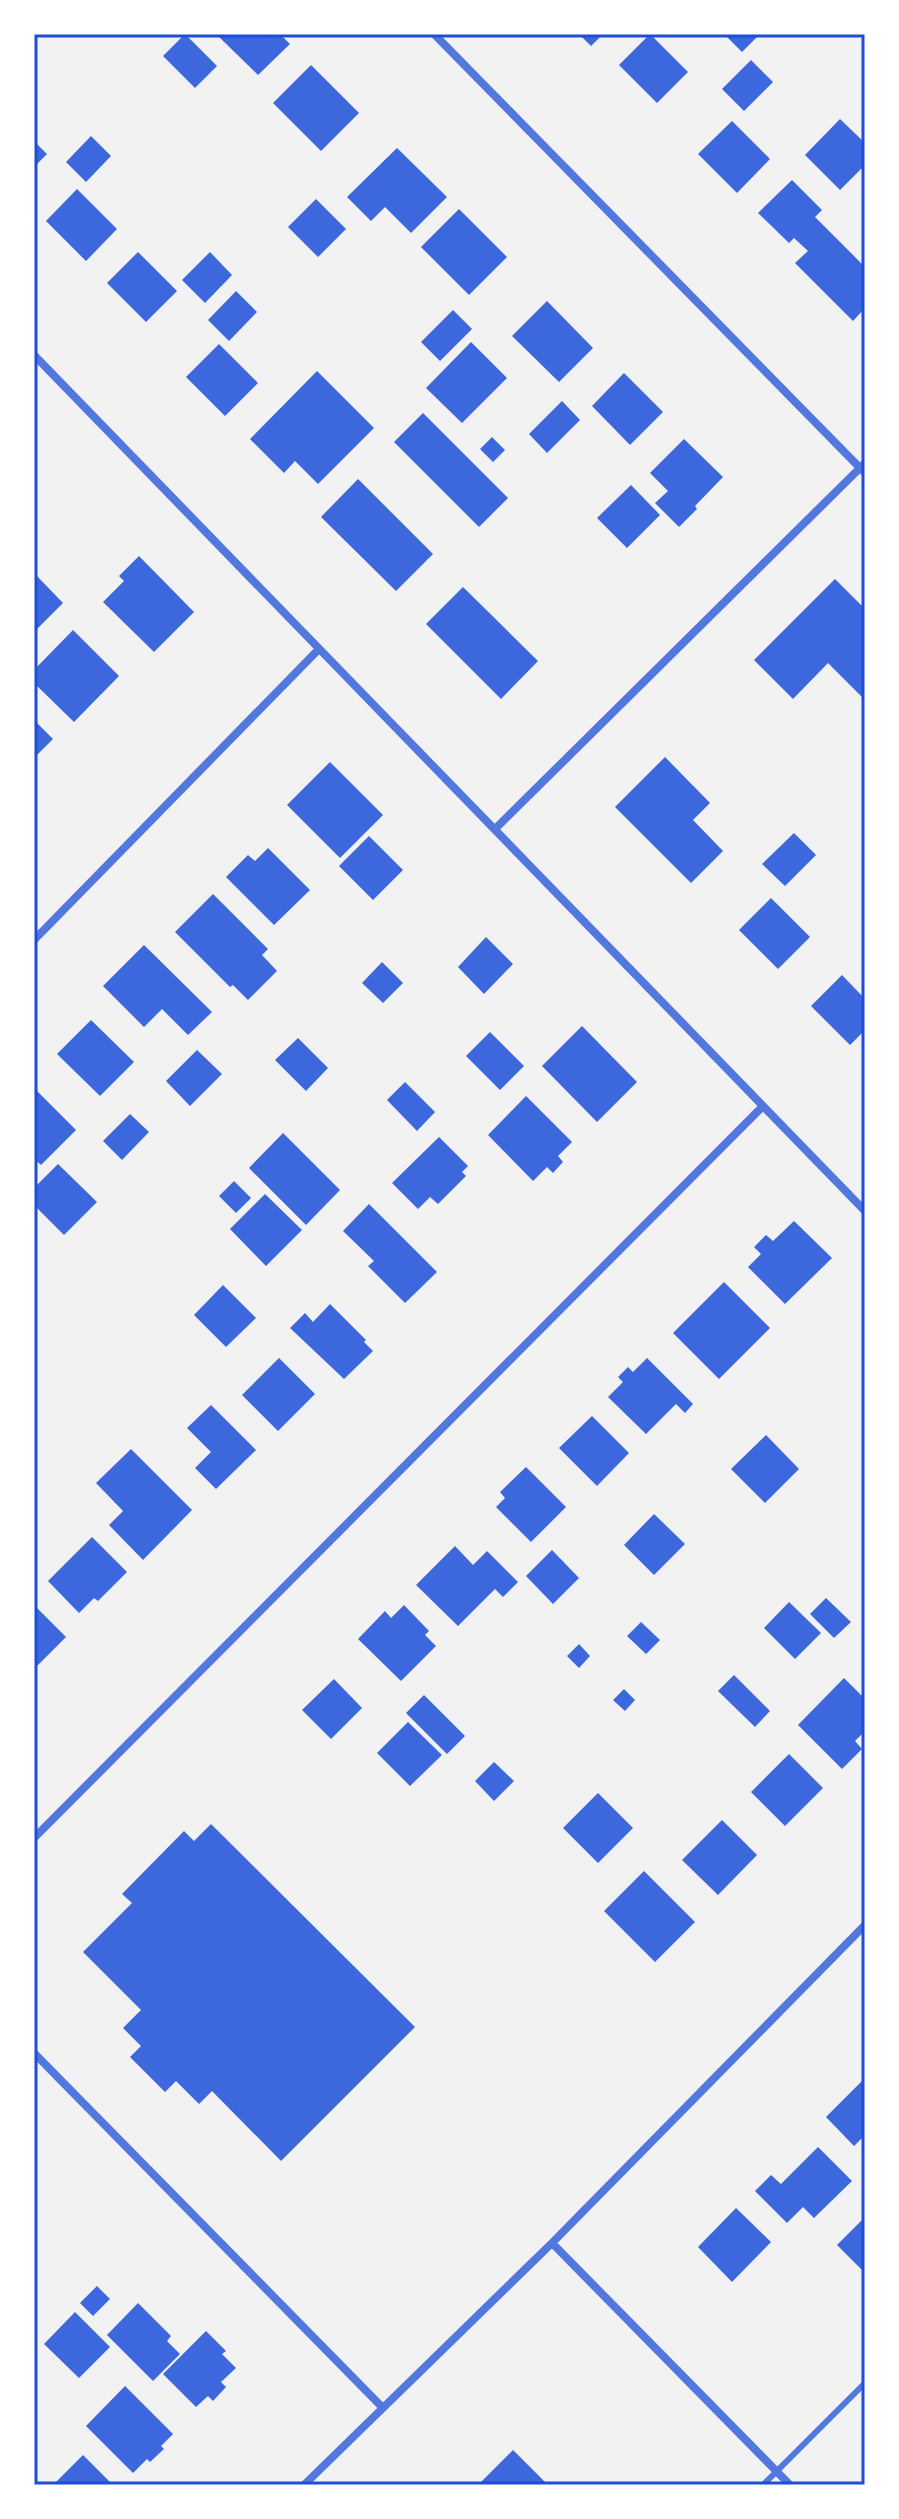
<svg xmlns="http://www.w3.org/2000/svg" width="899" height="2519" viewBox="0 0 899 2519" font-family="'IBM Plex Serif',serif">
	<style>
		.building { fill: #3d67dc }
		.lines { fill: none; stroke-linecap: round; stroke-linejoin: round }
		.service { stroke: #5277de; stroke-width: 6 }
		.minor { stroke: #5277de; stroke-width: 8 }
		.neatline { fill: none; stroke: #1d4ed8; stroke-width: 3 }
	</style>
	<rect width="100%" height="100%" fill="#f2f2f2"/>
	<path class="building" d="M185 34 217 66 195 88 163 56Z
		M216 34H280L290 44 258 75Z
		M579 34H603L591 46Z
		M650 34 688 72 657 103 619 65Z
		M724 34H760L742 52Z
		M751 60 773 82 744 111 722 89Z
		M311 65 359 113 321 151 273 103Z
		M840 119 865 143V165L840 190 805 155Z
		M732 121 770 159 737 193 698 154Z
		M91 136 111 156 86 182 66 162Z
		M34 141 47 154 34 167Z
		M397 148 447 197 411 233 385 207 371 221 347 197Z
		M792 180 822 210 815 217 865 267V308L853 321 795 263 808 251 794 238 789 243 758 213Z
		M77 189 117 229 86 261 46 221Z
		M316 199 346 229 318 257 288 227Z
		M459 209 507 257 469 295 421 247Z
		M138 252 177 291 146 322 107 283Z
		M210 252 232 275 205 303 182 280Z
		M236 291 257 312 229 341 208 320Z
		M547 301 593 348 559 382 512 336Z
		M453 310 472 329 440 361 421 342Z
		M471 342 507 378 462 423 426 388Z
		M219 344 258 383 225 416 186 377Z
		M317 371 374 428 318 484 295 461 284 473 250 439Z
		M624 373 663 412 630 445 592 406Z
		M562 401 580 420 547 453 529 434Z
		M423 413 508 498 479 527 394 442Z
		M492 437 505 450 493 462 480 449Z
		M684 439 723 477 695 506 697 509 679 527 655 503 668 491 650 473Z
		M358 479 433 554 396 591 321 517Z
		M631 485 660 515 627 548 597 518Z
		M139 556 194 612 154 652 103 602 124 581 119 576Z
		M34 573 63 603 34 632Z
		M835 579 865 609V700L828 663 793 699 754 660Z
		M463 587 538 661 501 699 426 624Z
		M73 630 119 676 74 722 34 683V670Z
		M34 720 53 739 34 758Z
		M665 757 710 803 693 820 723 851 691 883 615 807Z
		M330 762 383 815 340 858 287 805Z
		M794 833 816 855 785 886 762 864Z
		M369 836 403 870 373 900 339 866Z
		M268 848 310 890 274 925 226 877 248 855 255 861Z
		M213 894 268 949 262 955 277 971 248 1000 233 985 230 987 175 932Z
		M771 898 810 937 778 969 739 930Z
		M486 937 513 964 484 994 458 967Z
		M144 945 212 1012 188 1035 162 1009 144 1027 103 986Z
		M382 962 403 983 383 1003 362 983Z
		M842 975 865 999V1030L850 1045 811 1006Z
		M91 1020 134 1062 100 1096 57 1054Z
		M582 1026 637 1082 597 1122 542 1066Z
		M490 1032 524 1066 500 1090 466 1056Z
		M298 1038 328 1068 306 1091 275 1060Z
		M197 1050 222 1074 190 1106 166 1081Z
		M405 1082 435 1112 417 1131 387 1100Z
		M34 1088 76 1130 41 1165 34 1159Z
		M526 1096 572 1142 558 1156 563 1162 553 1173 547 1167 533 1181 488 1135Z
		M130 1114 149 1132 122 1160 103 1141Z
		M283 1133 340 1190 306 1225 249 1168Z
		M439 1137 468 1166 462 1172 466 1176 438 1204 430 1197 418 1209 392 1183Z
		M58 1164 97 1202 64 1235 34 1205V1188Z
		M234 1181 251 1198 236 1213 219 1196Z
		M265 1194 302 1230 266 1266 230 1229Z
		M369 1204 437 1272 405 1303 368 1266 374 1261 343 1231Z
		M794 1221 832 1258 785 1304 748 1267 761 1254 754 1247 766 1235 773 1241Z
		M724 1282 770 1328 719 1379 673 1333Z
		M223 1285 256 1318 226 1347 194 1315Z
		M330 1304 366 1340 364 1342 373 1351 344 1379 290 1328 305 1313 313 1322Z
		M279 1358 315 1394 278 1431 242 1395Z
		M647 1358 693 1404 685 1413 676 1404 646 1434 608 1397 623 1382 618 1377 628 1367 633 1372Z
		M211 1405 256 1450 216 1489 195 1468 211 1452 187 1428Z
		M592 1416 629 1453 597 1486 559 1448Z
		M766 1435 799 1469 765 1503 731 1469Z
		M131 1449 192 1510 143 1560 109 1525 123 1511 96 1483Z
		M526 1467 566 1507 531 1542 496 1507 505 1498 500 1492Z
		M654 1514 685 1544 654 1575 624 1545Z
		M92 1537 127 1572 98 1601 94 1598 79 1613 48 1581Z
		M455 1546 473 1565 487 1551 518 1582 503 1597 495 1589 458 1626 416 1585Z
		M552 1550 579 1578 553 1604 526 1576Z
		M826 1598 851 1622 834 1638 810 1614Z
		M789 1602 821 1633 795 1659 764 1628Z
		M34 1605 66 1637 34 1669Z
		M404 1605 429 1631 425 1635 436 1646 401 1681 358 1639 385 1611 391 1618Z
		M641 1622 660 1640 646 1654 627 1636Z
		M579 1644 590 1656 579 1668 567 1656Z
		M734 1675 770 1711 755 1727 718 1691Z
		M844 1678 865 1699V1731L855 1741 862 1749 842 1769 798 1725Z
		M334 1679 362 1708 331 1739 302 1710Z
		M624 1689 635 1700 625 1711 613 1700Z
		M424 1695 465 1736 447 1754 406 1713Z
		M408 1722 442 1755 410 1786 377 1753Z
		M789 1754 823 1788 785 1826 751 1792Z
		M494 1762 514 1781 494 1801 475 1781Z
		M598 1793 633 1828 598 1863 563 1828Z
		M722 1820 757 1855 718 1895 682 1860Z
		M211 1824 415 2027 281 2161 212 2091 199 2104 176 2081 165 2092 130 2057 141 2046 123 2028 141 2010 83 1952 132 1903 122 1894 184 1831 194 1841Z
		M644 1871 695 1922 655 1962 604 1911Z
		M865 2078V2135L854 2146 826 2117Z
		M818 2147 852 2181 814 2218 803 2207 787 2223 755 2191 771 2175 781 2184Z
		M736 2208 771 2242 732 2282 698 2247Z
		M865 2217V2273L837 2245Z
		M97 2286 110 2299 93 2316 80 2303Z
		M138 2303 171 2336 167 2341 180 2354 153 2381 107 2335Z
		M75 2312 110 2347 79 2378 44 2344Z
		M206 2331 226 2351 222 2354 236 2368 221 2382 226 2387 213 2401 208 2396 196 2407 163 2374Z
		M125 2386 173 2434 161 2446 164 2449 150 2462 147 2459 133 2473 86 2426Z
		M513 2450 548 2485H478Z
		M83 2455 113 2485H53Z"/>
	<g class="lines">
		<path class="service" d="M763 2485 865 2383"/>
		<path class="minor" d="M434 34 865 473
			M34 355 865 1211
			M496 828 865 463
			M34 940 318 650
			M34 1838 762 1107
			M34 2053 382 2407
			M552 2243 790 2485
			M304 2485 552 2243 865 1925"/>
	</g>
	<rect width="899" height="2519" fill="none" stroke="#ffffff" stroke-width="72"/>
	<rect x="36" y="36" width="827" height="2447" class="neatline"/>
</svg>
